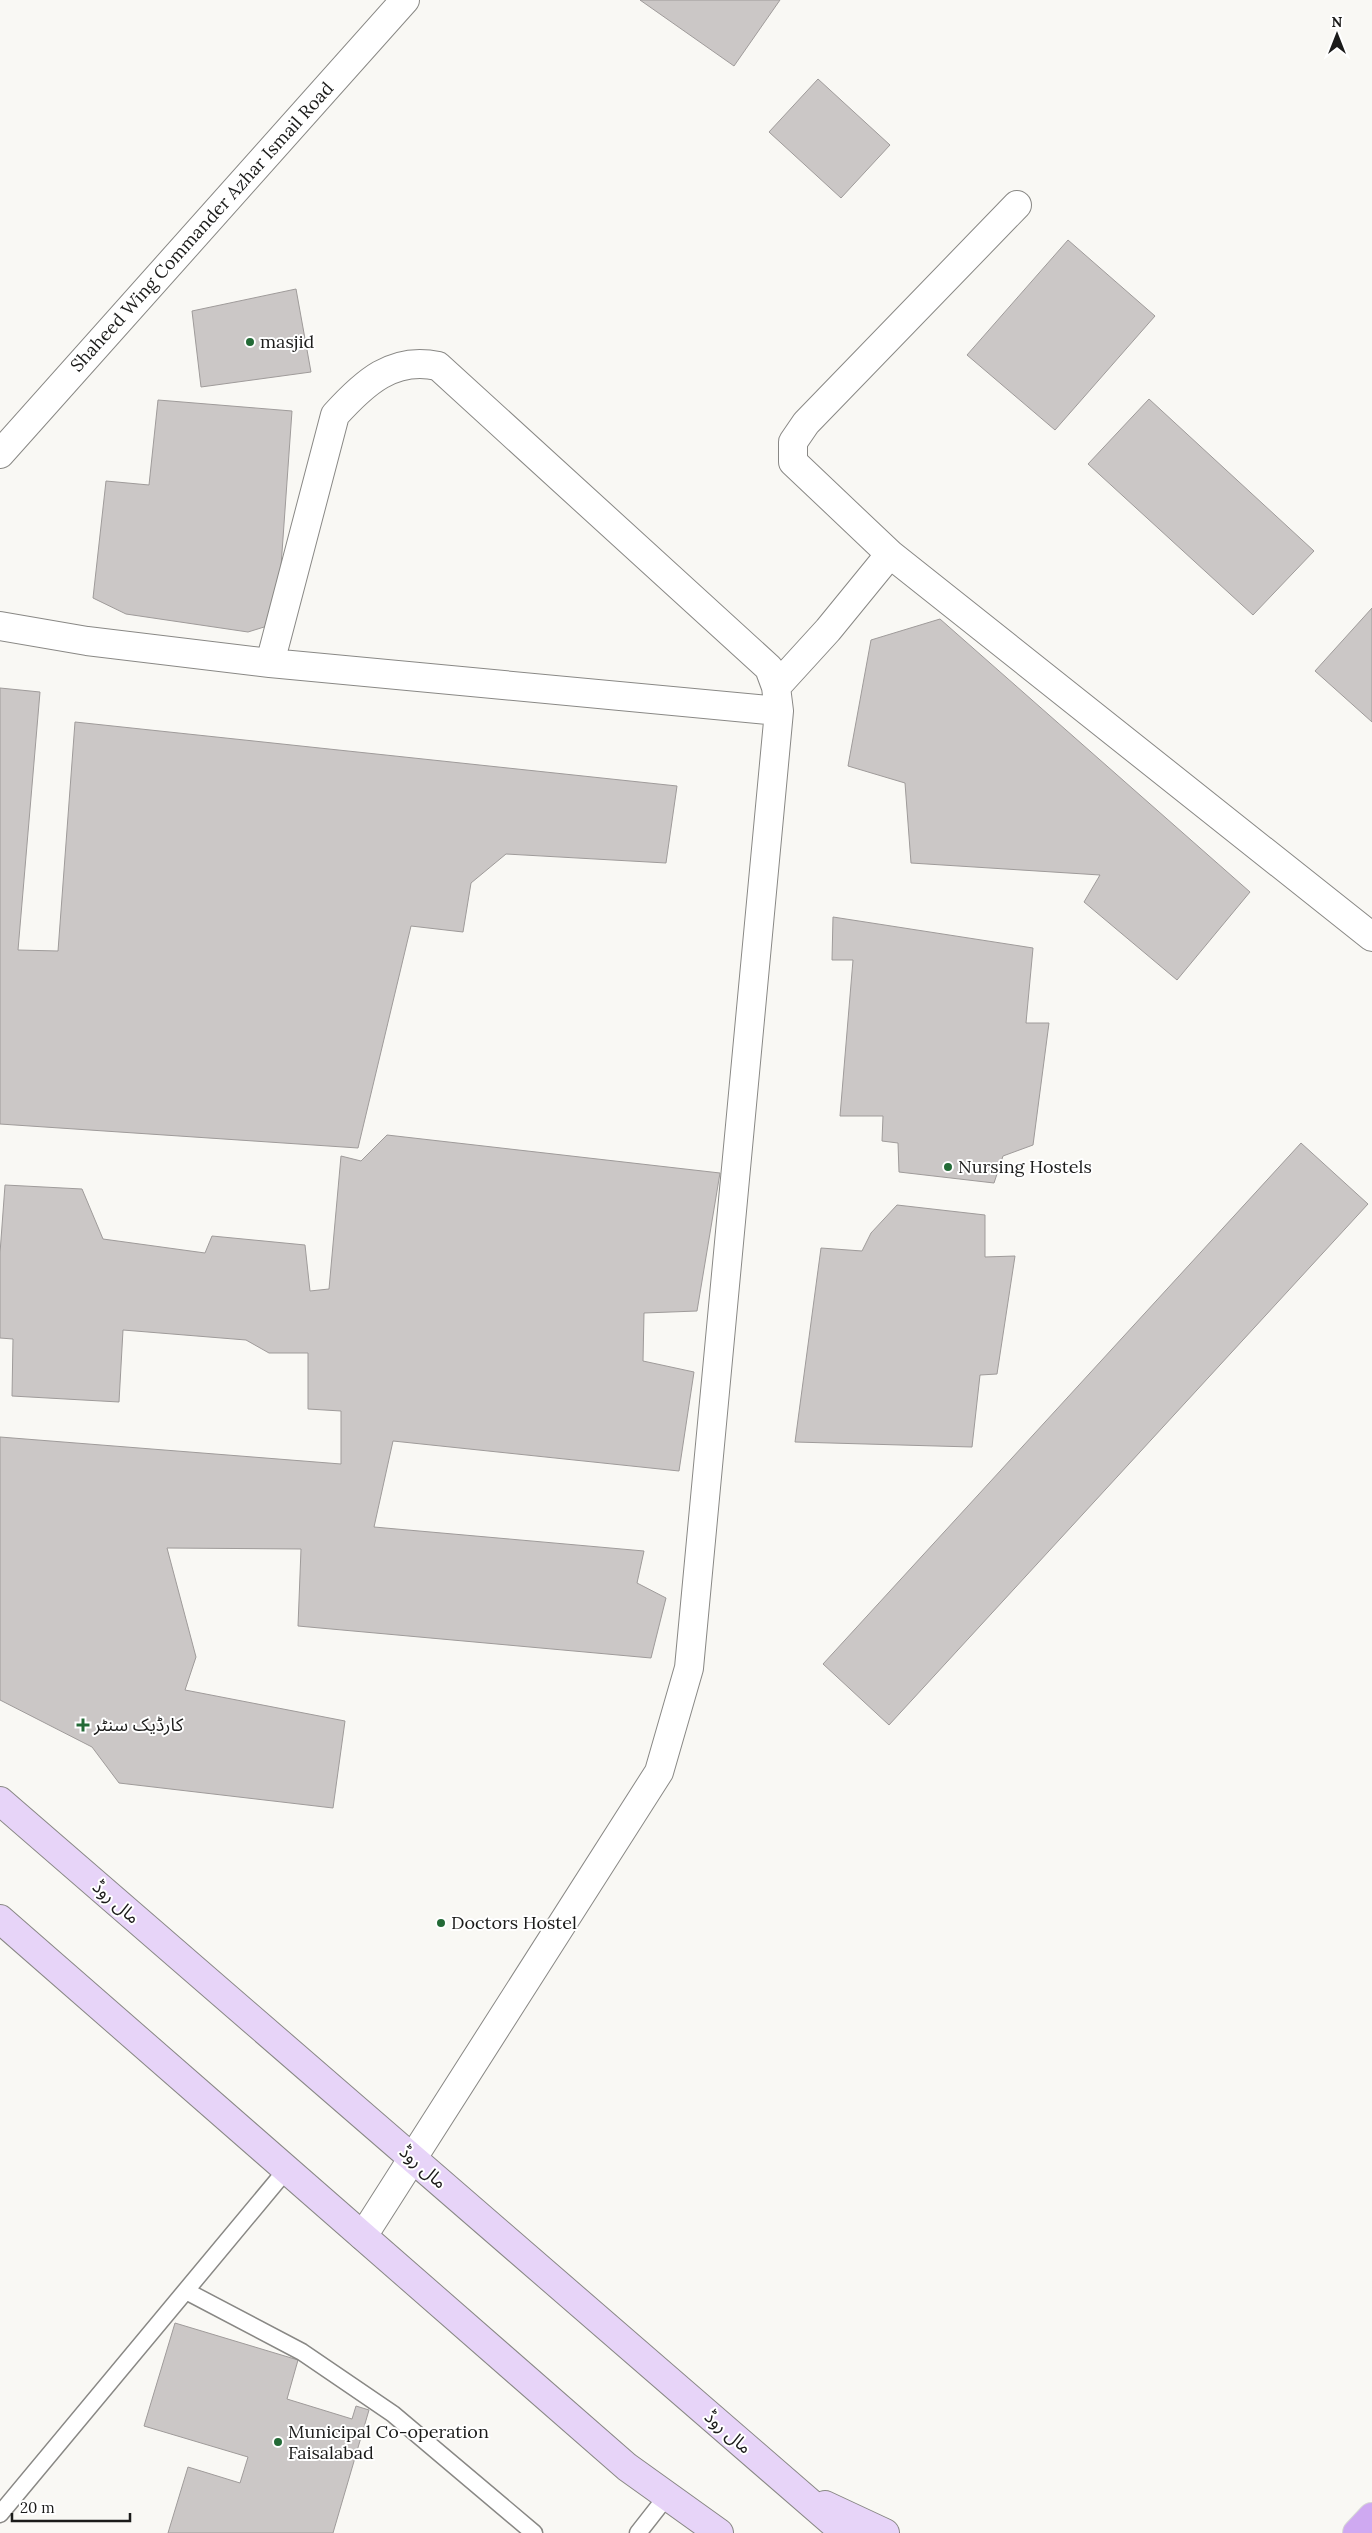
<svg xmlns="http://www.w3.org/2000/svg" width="1372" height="2533" viewBox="0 0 1372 2533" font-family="Lora,'Noto Sans Arabic',serif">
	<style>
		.building { fill: #cbc7c6; stroke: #9f9b9a }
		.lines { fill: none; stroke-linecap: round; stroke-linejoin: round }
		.lane-casing { stroke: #898885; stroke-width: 19 }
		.street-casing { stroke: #898885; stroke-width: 30 }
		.secondary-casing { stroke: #898885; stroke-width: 30 }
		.primary-casing { stroke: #d6d6d6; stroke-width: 30 }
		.lane { stroke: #fff; stroke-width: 16 }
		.street { stroke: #fff; stroke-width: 28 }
		.secondary { stroke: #e7d4f8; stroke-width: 28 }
		.primary { stroke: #cfa9f1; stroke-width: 28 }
		.poi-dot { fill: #236a36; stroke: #fff; stroke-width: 2 }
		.labels { text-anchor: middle; stroke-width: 4; stroke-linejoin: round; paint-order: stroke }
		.street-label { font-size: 18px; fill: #1b1b1a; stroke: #fff }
		.poi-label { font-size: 18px; fill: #1b1b1a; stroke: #fff; text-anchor: start }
	</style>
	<rect width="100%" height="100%" fill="#f9f8f4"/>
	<path class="building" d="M640 0H780L734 66Z
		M818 79 890 145 841 198 769 132Z
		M1068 240 1155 316 1055 430 967 355Z
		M296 289 311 372 201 387 192 311Z
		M1149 399 1314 551 1253 615 1088 464Z
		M158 400 292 411 277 623 248 632 126 614 93 598 106 481 149 485Z
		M1372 608V722L1315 671Z
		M940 619 1250 892 1177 980 1084 902 1100 875 911 863 905 783 848 766 871 640Z
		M0 688 40 692 18 950 58 951 75 722 677 786 666 863 506 854 471 883 463 932 411 926 358 1148 0 1124Z
		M833 917 1033 948 1026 1023H1049L1033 1145 1003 1156 994 1183 899 1172 898 1143 882 1141 883 1116H840L853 960H832Z
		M387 1135 720 1173 697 1311 644 1313 643 1361 694 1372 679 1471 393 1441 374 1527 644 1551 637 1583 666 1598 651 1658 298 1626 301 1549 167 1548 196 1657 185 1690 345 1721 333 1808 119 1783 92 1747 0 1700V1437L341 1464V1411L308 1409V1353H269L246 1340 123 1330 119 1402 12 1396 13 1339 0 1338V1253L5 1185 82 1189 103 1239 205 1253 212 1236 305 1245 310 1291 329 1289 341 1156 361 1161Z
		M1301 1143 1368 1204 889 1725 823 1664Z
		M897 1205 985 1215V1257L1015 1256 997 1374 980 1375 972 1447 795 1442 821 1248 862 1251 871 1233Z
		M175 2323 298 2360 287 2399 352 2419 356 2406 369 2410 333 2533H168L188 2467 240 2483 248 2457 144 2426Z"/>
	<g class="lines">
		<defs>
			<path id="lane" d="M186 2291 302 2352 393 2414 534 2533
				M0 2514 287 2169
				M638 2533 667 2496"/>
			<path id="street" d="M0 454 405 0
				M890 554 793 462V442L806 423 1017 205
				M0 626 87 641 270 663 779 711 689 1668 659 1772 363 2236
				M270 663 335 415C364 383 393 356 438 366L769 668 776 687 779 711
				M776 687 828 630 890 554 1372 937"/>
			<path id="secondary" d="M0 1801 845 2533
				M0 1919 627 2467 719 2533
				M825 2505 885 2533"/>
			<path id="primary" d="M1357 2533 1372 2517"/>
		</defs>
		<use href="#lane" class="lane-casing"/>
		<use href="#street" class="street-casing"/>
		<use href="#secondary" class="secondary-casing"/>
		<use href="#primary" class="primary-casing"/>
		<use href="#lane" class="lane"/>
		<use href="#street" class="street"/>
		<use href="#secondary" class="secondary"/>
		<use href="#primary" class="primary"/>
	</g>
	<g class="poi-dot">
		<circle cx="250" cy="342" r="5"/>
		<circle cx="948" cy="1167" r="5"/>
		<path d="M80.5 1717.5h5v5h5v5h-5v5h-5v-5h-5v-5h5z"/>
		<circle cx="441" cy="1923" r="5"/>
		<circle cx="278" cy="2442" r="5"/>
	</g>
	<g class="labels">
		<g class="street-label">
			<text transform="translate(202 227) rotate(-48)" y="6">Shaheed Wing Commander Azhar Ismail Road</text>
			<text transform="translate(116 1902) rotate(41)" y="6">مال روڈ</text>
			<text transform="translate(423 2167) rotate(41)" y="6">مال روڈ</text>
			<text transform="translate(728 2432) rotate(41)" y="6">مال روڈ</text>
		</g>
		<g class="poi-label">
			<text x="260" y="348">masjid</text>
			<text x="958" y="1173">Nursing Hostels</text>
			<text x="94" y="1731">کارڈیک سنٹر</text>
			<text x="451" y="1929">Doctors Hostel</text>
			<text x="288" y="2438">Municipal Co-operation<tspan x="288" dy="21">Faisalabad</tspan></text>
		</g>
	</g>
	<g transform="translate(1337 35)" stroke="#ffffff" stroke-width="4" paint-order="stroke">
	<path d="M0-4L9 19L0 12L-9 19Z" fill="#1b1b1a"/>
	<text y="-8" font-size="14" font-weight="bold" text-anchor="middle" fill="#1b1b1a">N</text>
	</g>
	<path d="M12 2513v8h118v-8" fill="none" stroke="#1b1b1a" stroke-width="2.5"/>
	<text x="20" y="2513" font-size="15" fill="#1b1b1a" stroke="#ffffff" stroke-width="4" paint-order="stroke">20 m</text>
</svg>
